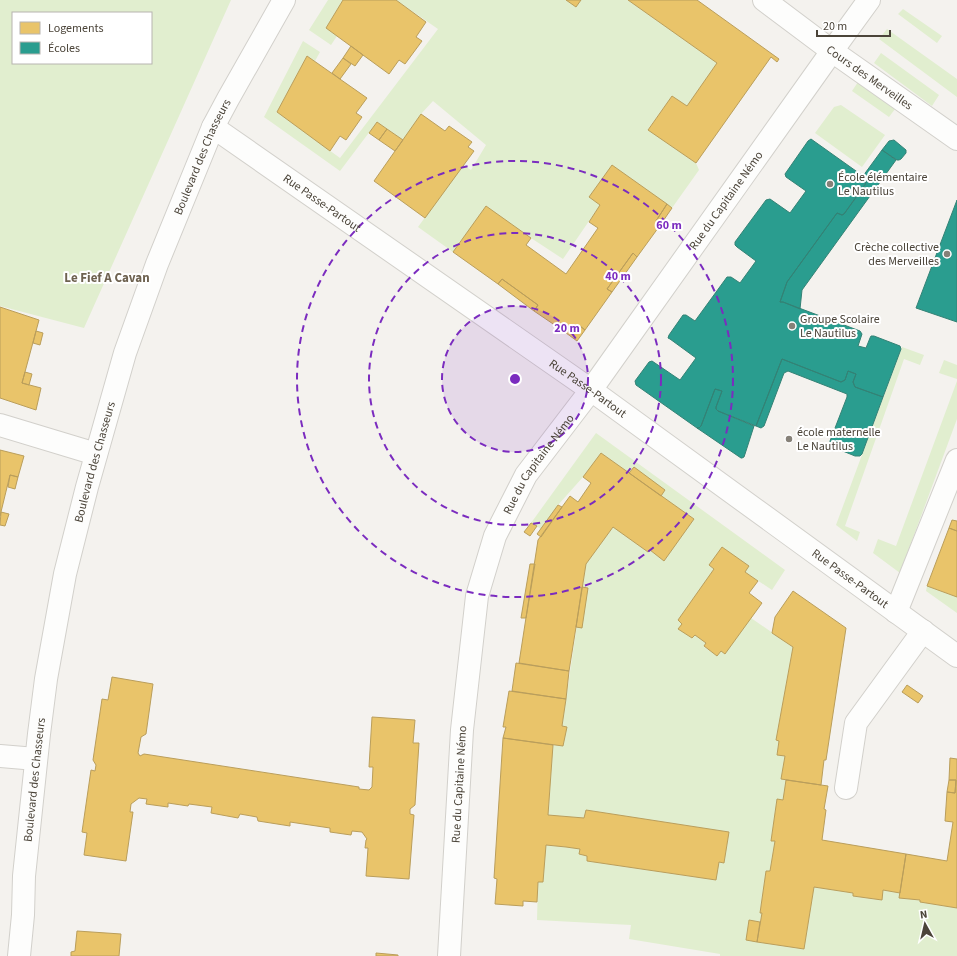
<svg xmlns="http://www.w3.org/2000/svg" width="957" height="956" viewBox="0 0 957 956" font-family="'Source Sans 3',sans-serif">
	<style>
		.green { fill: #e1eecf; fill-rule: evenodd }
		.homes { fill: #e9c46a; stroke: #ba9e5b }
		.schools { fill: #2a9d8f; stroke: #348275 }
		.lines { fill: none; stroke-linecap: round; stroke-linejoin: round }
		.minor-casing { stroke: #d2d0cb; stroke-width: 24 }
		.minor { stroke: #fdfdfc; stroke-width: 22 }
		.ring { fill: none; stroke: #7b2cbf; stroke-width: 2; stroke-dasharray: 7 5 }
		.poi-dot { fill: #868178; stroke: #fff; stroke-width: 1.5 }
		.labels { text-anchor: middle; stroke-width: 4; stroke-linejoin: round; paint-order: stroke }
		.street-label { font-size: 12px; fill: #4b4439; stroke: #fff }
		.poi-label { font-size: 12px; fill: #4b4439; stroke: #fff; text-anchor: start }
		.neighbourhood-label { font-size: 13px; font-weight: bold; fill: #6e6250; stroke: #fff }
		.centre { fill: #7b2cbf; stroke: #fff; stroke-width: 2 }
		.ring-label { font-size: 12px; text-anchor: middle; font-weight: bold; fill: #7b2cbf; stroke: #fff; stroke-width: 4; stroke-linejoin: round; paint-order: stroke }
	</style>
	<rect width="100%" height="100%" fill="#f4f2ee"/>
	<path class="green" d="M0 0H231L84 328 0 306ZM13 13H151V63H13Z
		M328 0H343L326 28 337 36 331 45 309 30Z
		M396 0H628L717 63 687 106 672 96 648 129 696 163 699 170 672 208 612 165 589 197 600 205 563 259 531 238 486 206 453 252 418 227 463 165 471 170 486 145 433 101 421 114 403 140 377 122 340 171 264 117 303 41 320 52 315 61 307 56 277 112 340 158 438 29Z
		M903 9 942 36 937 43 898 14Z
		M887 29 957 79V97L879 39Z
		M881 53 939 95 932 106 874 63Z
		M858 82 895 109 889 117 852 91Z
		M841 105 885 135 862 167 815 133 834 107Z
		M902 347 924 355 920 365 904 359 845 526 860 532 857 541 836 525Z
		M944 360 957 365V379L939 373Z
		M957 381V419L900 573 873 553 878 539 896 546Z
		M596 433 785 570 772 590 745 572 749 566 722 547 709 565 714 569 678 620 682 624 679 629 692 638 695 635 706 643 704 647 717 656 721 651 725 654 751 618 793 647 776 740 779 741 777 755 785 756 781 779 786 780 783 800 777 799 771 841H775L770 871H766L760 912 762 913 760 922 749 920 747 940 804 949 814 887 853 893V896L881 900 883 890 900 893 899 898 920 900V902L957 908V956H720V954L629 939 631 925 537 920 538 882 546 845 566 847 580 849 579 854 587 856V861L715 880 719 862 724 863 729 832 586 810 584 818 548 815 553 745 563 746 566 727 562 726 586 564 613 527 648 552 650 550 664 561 694 519 601 453 583 477 558 505 541 529 531 523Z
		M927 586 957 597V613L926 591Z"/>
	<path class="homes" d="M343 0H396L426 22 416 37 422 41 405 64 399 60 389 74 326 28Z
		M566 0H581L576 7Z
		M628 0H697L779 59 777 62 771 57 696 163 648 130 672 96 687 106 717 63Z
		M351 46 363 55 355 66 343 58Z
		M307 56 367 98 356 113 362 117 346 140 340 136 330 151 277 112Z
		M343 58 351 64 340 79 332 73Z
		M421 114 445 131 449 126 472 142 468 147 474 151 425 218 374 181Z
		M377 122 387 129 379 140 369 133Z
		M387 129 403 140 395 151 379 140Z
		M612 165 667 204 656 221 661 224 637 257 633 253 607 289 612 292 585 330 580 326 576 333 565 325 562 330 534 311 538 305 502 279 498 284 453 252 486 206 531 238 526 245 566 274 598 228 589 222 600 205 589 197Z
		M667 204 672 208 661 224 656 221Z
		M633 253 637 257 612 292 607 289Z
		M502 279 538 305 534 311 498 284Z
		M0 307 39 320 22 383 41 388 36 410 0 398Z
		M565 325 576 333 580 326 585 330 577 341 562 330Z
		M36 331 43 333 40 345 33 343Z
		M25 372 32 374 29 385 22 383Z
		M0 450 24 456 18 477 10 475 0 516Z
		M601 453 694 519 664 561 650 550 648 552 613 527 586 564 569 671 519 663 538 540 570 496 578 502 591 483 583 477Z
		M634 467 665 490 661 496 629 473Z
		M10 475 18 477 15 489 8 487Z
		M558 505 562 507 541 537 537 534Z
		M1 512 9 514 5 526 0 525Z
		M952 520 957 521V531L949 528Z
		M531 523 537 526 530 536 524 532Z
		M949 528 957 531V597L927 586Z
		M722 547 749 566 745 572 758 581 749 593 762 603 725 654 721 651 717 656 704 646 706 643 695 635 692 638 678 629 682 624 678 620 714 569 709 565Z
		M530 564H535L526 618H521Z
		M582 587 588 588 582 628 576 627Z
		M793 591 846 628 826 760H824L821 785 781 779 785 756 777 755 779 741 776 740 793 647 772 633 775 617Z
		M516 663 569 671 566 699 512 691Z
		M112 677 153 684 146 734 141 737 138 753 140 756 144 754 359 787V789L369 790 372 787 373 767H369L372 717 415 720 413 743H419L415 805 410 809V814L414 815 409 879 366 876 368 848H365L366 840 367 839 362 832 352 831 351 835 330 832V828L290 822V826L258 821 257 817 240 814 238 818 211 813 212 807 189 804 188 806 168 803V807L146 804 147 799 139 798 131 804 130 812H133L126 861 84 855 87 833 82 832 91 770 95 771 96 765 93 760 102 699 108 700Z
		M907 685 923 696 918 703 902 692Z
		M509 691 566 699 562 726 567 727 563 746 503 738 506 727H503Z
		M503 738 553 745 548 815 584 818 586 810 729 832 724 863 719 862 716 880 587 861V856L579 854 580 849 566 847 546 845 543 882H538L537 902 523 901V906L495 904 497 879 494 878Z
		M950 758 957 759V908L920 902V900L899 898 906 854 947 861 953 822 945 821 947 792 955 793 956 780H949Z
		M786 780 828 786 824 809 826 810 822 840 906 854 900 893 883 890 882 900 853 896V893L814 887 804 949 757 942 762 913H760L766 871H770L775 841H771L777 799 783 800Z
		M949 780H956L955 793 947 792Z
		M749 920 760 922 757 942 746 940Z
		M77 931 121 934 119 956H71V952L75 951Z
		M376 953 398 955V956H376Z"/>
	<path class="schools" d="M811 139 863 176 866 179V183L844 214 842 215 837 213 787 282 780 302H783L860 331 862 334 858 346 866 348 870 338 871 336H874L900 346 901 349 883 397 855 387 853 382 856 374 848 371 845 380 841 382 782 359 756 426 718 411 716 409V407L722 391 715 389 701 426 699 428H697L636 385 635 381 649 362 652 361 680 380 696 358 670 339 668 338 669 335 683 315H686L695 321 727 277H731L740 283 756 261 737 247 735 245V242L766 200 770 199 790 213 806 191 786 177 785 174 808 141Z
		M894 140 906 150V153L901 159 899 160H897L882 150 889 141Z
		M882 150 896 160 802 290 800 309 783 302H780L787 282 837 213 842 215 844 214 865 185 866 179 863 176Z
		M957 200V322L916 308Z
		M782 359 841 382 845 380 848 371 856 374 853 382 855 387 883 397 862 454 860 456H855L833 447 830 445V441L847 397V394L788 371 784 373 764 426 761 428 756 426Z
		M715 389 722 391 716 407V409L718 411 754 426 745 454 744 457 742 458H741L697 428H699L701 426Z"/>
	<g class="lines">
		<defs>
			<g id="minor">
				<path id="s1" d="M764 0 832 51 957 139"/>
				<path id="s2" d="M213 127 591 390 957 656"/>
				<path d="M0 425 96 454"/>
				<path d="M896 612 957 460"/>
				<path d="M0 756 36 759"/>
				<path d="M846 788 856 723 923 631"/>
				<path id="s3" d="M19 956 23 915 24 876 39 734 46 679 65 574 87 487 125 353 157 264 213 127 228 99 284 0"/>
				<path id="s4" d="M449 956 462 730 477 596 495 536 526 475 591 390 832 51 869 0"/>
			</g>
		</defs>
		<use href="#minor" class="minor-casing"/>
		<use href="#minor" class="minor"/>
	</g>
	<circle cx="515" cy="379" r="73" fill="#7b2cbf" fill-opacity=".12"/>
	<g class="ring">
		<circle cx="515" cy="379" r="73"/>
		<circle cx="515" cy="379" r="146"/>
		<circle cx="515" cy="379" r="218"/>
	</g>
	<g class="poi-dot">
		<circle cx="830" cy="184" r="4"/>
		<circle cx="947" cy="254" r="4"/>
		<circle cx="792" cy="326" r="4"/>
		<circle cx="789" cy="439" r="4"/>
	</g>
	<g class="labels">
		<g class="street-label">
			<text dy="4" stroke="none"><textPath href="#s1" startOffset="131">Cours des Merveilles</textPath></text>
			<text dy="4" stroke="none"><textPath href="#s3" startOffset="825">Boulevard des Chasseurs</textPath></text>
			<text dy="4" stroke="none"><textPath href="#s4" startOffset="832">Rue du Capitaine Némo</textPath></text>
			<text dy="4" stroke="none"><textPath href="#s2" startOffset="133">Rue Passe-Partout</textPath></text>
			<text dy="4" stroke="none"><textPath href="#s2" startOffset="457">Rue Passe-Partout</textPath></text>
			<text dy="4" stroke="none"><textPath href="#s3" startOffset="501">Boulevard des Chasseurs</textPath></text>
			<text dy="4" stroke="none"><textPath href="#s4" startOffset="508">Rue du Capitaine Némo</textPath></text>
			<text dy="4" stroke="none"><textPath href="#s2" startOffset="781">Rue Passe-Partout</textPath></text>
			<text dy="4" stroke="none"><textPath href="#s3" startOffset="177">Boulevard des Chasseurs</textPath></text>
			<text dy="4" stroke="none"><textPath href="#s4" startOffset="172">Rue du Capitaine Némo</textPath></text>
		</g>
		<g class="poi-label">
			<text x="838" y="181">École élémentaire<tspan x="838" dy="14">Le Nautilus</tspan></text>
			<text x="939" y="251" text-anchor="end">Crèche collective<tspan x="939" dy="14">des Merveilles</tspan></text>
			<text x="800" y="323">Groupe Scolaire<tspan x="800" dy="14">Le Nautilus</tspan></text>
			<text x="797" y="436">école maternelle<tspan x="797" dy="14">Le Nautilus</tspan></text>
		</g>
		<g class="neighbourhood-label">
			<text x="107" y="282">Le Fief A Cavan</text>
		</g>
	</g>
	<circle cx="515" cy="379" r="6" class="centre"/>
	<g class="ring-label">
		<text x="669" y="229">60 m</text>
		<text x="618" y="280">40 m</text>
		<text x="567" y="332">20 m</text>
	</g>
	<rect x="12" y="12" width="140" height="52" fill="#ffffff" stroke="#b7b4b0"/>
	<rect x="20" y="22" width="20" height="12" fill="#e9c46a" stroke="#b7b4b0"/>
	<text x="48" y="32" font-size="12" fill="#4b4439">Logements</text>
	<rect x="20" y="42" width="20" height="12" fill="#2a9d8f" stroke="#b7b4b0"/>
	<text x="48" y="52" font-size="12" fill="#4b4439">Écoles</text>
	<g transform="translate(925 924) rotate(352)" stroke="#ffffff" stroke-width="3" paint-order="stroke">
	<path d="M0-3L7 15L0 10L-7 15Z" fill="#4b4439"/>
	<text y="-6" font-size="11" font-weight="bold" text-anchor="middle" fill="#4b4439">N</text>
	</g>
	<path d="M817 30v6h73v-6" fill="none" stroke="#4b4439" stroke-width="2"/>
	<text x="823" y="30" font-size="12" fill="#4b4439" stroke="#ffffff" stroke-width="3" paint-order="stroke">20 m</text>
</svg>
